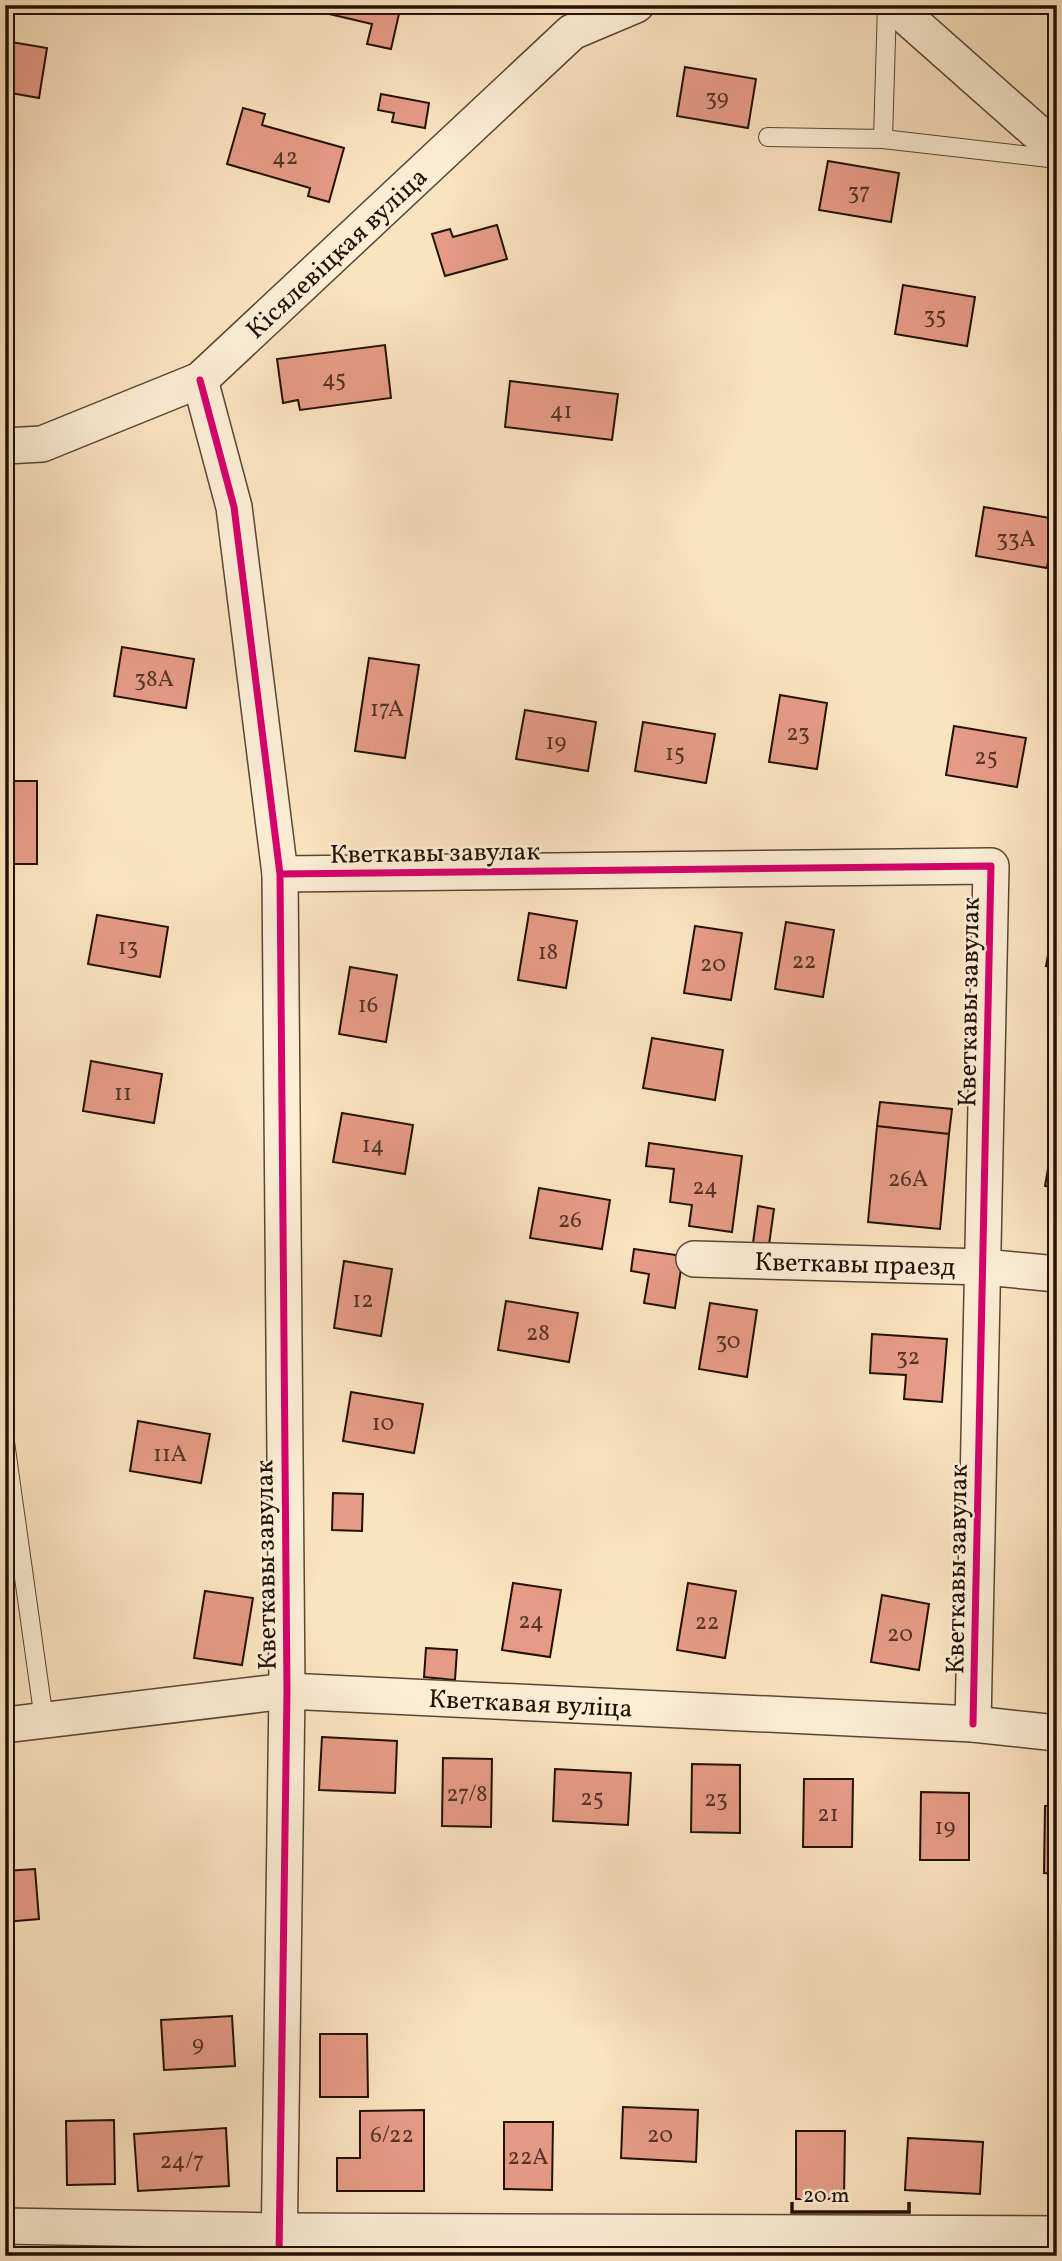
<svg xmlns="http://www.w3.org/2000/svg" width="1062" height="2261" viewBox="0 0 1062 2261" font-family="Vollkorn,serif">
	<style>
		.building { fill: #e69b86; stroke: #231108; stroke-width: 2 }
		.lines { fill: none; stroke-linecap: round; stroke-linejoin: round }
		.lane-casing { stroke: #594636; stroke-width: 20 }
		.street-casing { stroke: #594636; stroke-width: 38 }
		.lane { stroke: #fcedd5; stroke-width: 18 }
		.street { stroke: #fcedd5; stroke-width: 35 }
		.cycleway-casing { stroke: #fcedd5; stroke-width: 11 }
		.cycleway { stroke: #d6006c; stroke-width: 7 }
		.labels { text-anchor: middle; stroke-width: 5; stroke-linejoin: round; paint-order: stroke }
		.number-label { font-size: 23px; fill: #543428 }
		.street-label { font-size: 26px; fill: #231108; stroke: #fcedd5 }
	</style>
	<rect width="100%" height="100%" fill="#fae3bf"/>
	<filter id="stains"><feTurbulence type="fractalNoise" baseFrequency=".00286" numOctaves="4"/><feColorMatrix values="0 0 0 0 .2 0 0 0 0 .09 0 0 0 0 .02 0 0 0 .5 -.17"/></filter>
	<radialGradient id="worn" r=".72"><stop offset=".6" stop-color="#630" stop-opacity="0"/><stop offset="1" stop-color="#630" stop-opacity=".3"/></radialGradient>
	<path class="building" d="M313 5H401L391 49 367 44 372 24 312 10Z
		M5 41 47 48 39 98 5 92Z
		M685 67 756 79 748 128 677 116Z
		M381 94 429 103 425 128 392 122 394 113 378 110Z
		M243 108 265 114 262 125 344 148 329 202 308 196 310 188 227 164Z
		M828 161 899 173 891 222 819 210Z
		M497 225 507 259 445 276 432 234 450 229 453 237Z
		M903 285 975 297 967 346 895 334Z
		M385 345 391 398 300 410 298 400 283 403 277 359Z
		M510 381 618 394 612 440 505 427Z
		M984 507 1056 519 1047 568 976 556Z
		M122 647 194 659 186 708 114 696Z
		M369 658 419 665 405 758 355 751Z
		M780 695 827 703 817 769 769 762Z
		M525 710 596 722 588 771 516 759Z
		M643 722 715 734 706 783 635 771Z
		M954 726 1026 738 1017 787 946 775Z
		M5 781H37V864H5Z
		M529 913 577 921 566 988 518 980Z
		M97 915 168 927 160 977 88 964Z
		M1055 917H1057V967L1046 966Z
		M786 922 834 930 823 997 775 989Z
		M695 926 742 933 731 1000 684 993Z
		M350 967 397 975 386 1042 339 1034Z
		M652 1038 723 1050 715 1100 643 1088Z
		M91 1061 162 1074 154 1123 83 1111Z
		M880 1102 952 1109 949 1134 877 1126Z
		M342 1113 413 1125 405 1174 333 1162Z
		M877 1126 949 1134 940 1229 868 1222Z
		M649 1143 742 1156 732 1232 689 1226 692 1205 670 1202 674 1169 646 1166Z
		M1052 1146 1057 1147V1188L1045 1186Z
		M539 1188 610 1200 602 1249 530 1238Z
		M758 1206 774 1209 769 1245 753 1243Z
		M634 1249 683 1256 675 1308 644 1303 649 1274 631 1271Z
		M344 1261 392 1269 381 1336 334 1328Z
		M506 1301 578 1313 569 1362 498 1350Z
		M710 1303 757 1310 747 1377 699 1369Z
		M872 1334 947 1339 942 1402 904 1399 906 1375 870 1373Z
		M351 1392 423 1404 414 1453 343 1441Z
		M138 1421 210 1434 201 1483 130 1471Z
		M333 1493 363 1494 362 1531 332 1530Z
		M513 1583 561 1590 550 1657 502 1650Z
		M688 1583 736 1591 725 1658 677 1650Z
		M205 1591 253 1598 242 1665 194 1658Z
		M882 1595 929 1604 919 1670 871 1662Z
		M426 1648 457 1650 455 1680 424 1677Z
		M322 1737 397 1741 395 1793 319 1790Z
		M443 1758 492 1759 491 1827 442 1826Z
		M692 1764 740 1765V1833L691 1832Z
		M555 1769 631 1773 628 1825 553 1821Z
		M804 1779H853L852 1847H803Z
		M921 1792 969 1793V1860H920Z
		M1045 1806H1057V1874L1044 1873Z
		M35 1869 39 1919 5 1922V1871Z
		M232 2016 235 2066 164 2070 161 2020Z
		M320 2034H367L368 2097H320Z
		M623 2107 698 2110 696 2162 621 2158Z
		M424 2110V2191H337V2158H360V2111Z
		M114 2120 115 2184 67 2185 66 2121Z
		M504 2122H553L552 2190 504 2189Z
		M226 2128 229 2186 138 2191 134 2134Z
		M796 2131H845L844 2199H796Z
		M908 2138 983 2142 980 2194 905 2190Z"/>
	<g class="lines">
		<defs>
			<path id="lane" d="M768 137 883 139 1057 159
				M883 139 887 5
				M5 1442 44 1720"/>
			<g id="street">
				<path d="M893 5 1057 150"/>
				<path d="M200 380 234 507 280 874 287 1691 279 2256"/>
				<path id="s1" d="M5 446 42 444 200 380 572 32 636 5"/>
				<path d="M280 874 991 866 973 1724"/>
				<path id="s2" d="M694 1259 984 1267 1057 1274"/>
				<path id="s3" d="M5 1725 287 1691 973 1724 1057 1733"/>
				<path d="M5 2226 280 2231 1057 2234"/>
			</g>
		</defs>
		<use href="#lane" class="lane-casing"/>
		<use href="#street" class="street-casing"/>
		<use href="#lane" class="lane"/>
		<use href="#street" class="street"/>
		<defs>
			<path id="cycleway" d="M200 380 234 507 280 874 287 1691 279 2256
				M280 874 991 866 973 1724"/>
		</defs>
		<use href="#cycleway" class="cycleway-casing"/>
		<use href="#cycleway" class="cycleway"/>
	</g>
	<g class="labels">
		<g class="number-label">
			<text x="717" y="105">39</text>
			<text x="285" y="164">42</text>
			<text x="859" y="199">37</text>
			<text x="935" y="323">35</text>
			<text x="334" y="386">45</text>
			<text x="561" y="418">41</text>
			<text x="1016" y="546">33А</text>
			<text x="154" y="686">38А</text>
			<text x="387" y="716">17А</text>
			<text x="798" y="740">23</text>
			<text x="556" y="749">19</text>
			<text x="675" y="760">15</text>
			<text x="986" y="764">25</text>
			<text x="128" y="954">13</text>
			<text x="548" y="959">18</text>
			<text x="804" y="968">22</text>
			<text x="713" y="971">20</text>
			<text x="368" y="1012">16</text>
			<text x="123" y="1100">11</text>
			<text x="373" y="1152">14</text>
			<text x="908" y="1186">26А</text>
			<text x="705" y="1194">24</text>
			<text x="570" y="1227">26</text>
			<text x="363" y="1307">12</text>
			<text x="538" y="1340">28</text>
			<text x="728" y="1348">30</text>
			<text x="908" y="1364">32</text>
			<text x="383" y="1430">10</text>
			<text x="170" y="1461">11А</text>
			<text x="531" y="1628">24</text>
			<text x="707" y="1629">22</text>
			<text x="900" y="1641">20</text>
			<text x="467" y="1801">27/8</text>
			<text x="592" y="1805">25</text>
			<text x="716" y="1806">23</text>
			<text x="828" y="1821">21</text>
			<text x="945" y="1834">19</text>
			<text x="198" y="2051">9</text>
			<text x="392" y="2142">6/22</text>
			<text x="660" y="2142">20</text>
			<text x="528" y="2164">22А</text>
			<text x="182" y="2168">24/7</text>
		</g>
		<g class="street-label">
			<text dy="9" stroke="none"><textPath href="#s1" startOffset="394">Кісялевіцкая вуліца</textPath></text>
			<text transform="translate(435 852) rotate(-1)" y="9">Кветкавы завулак</text>
			<text transform="translate(968 1002) rotate(-89)" y="9">Кветкавы завулак</text>
			<text dy="9" stroke="none"><textPath href="#s2" startOffset="161">Кветкавы праезд</textPath></text>
			<text transform="translate(265 1565) rotate(-91)" y="9">Кветкавы завулак</text>
			<text transform="translate(956 1569) rotate(-89)" y="9">Кветкавы завулак</text>
			<text dy="9" stroke="none"><textPath href="#s3" startOffset="528">Кветкавая вуліца</textPath></text>
		</g>
	</g>
	<rect width="1062" height="2261" fill="none" stroke="#fae3bf" stroke-width="28"/>
	<rect x="7" y="7" width="1048" height="2247" fill="none" stroke="#231108" stroke-width="3.5"/>
	<rect x="14" y="14" width="1034" height="2233" fill="none" stroke="#231108" stroke-width="2"/>
	<path d="M792 2202v10h117v-10" fill="none" stroke="#231108" stroke-width="3.5"/>
	<text x="803" y="2202" font-size="21" fill="#231108" stroke="#fcedd5" stroke-width="5" paint-order="stroke">20 m</text>
	<rect width="100%" height="100%" filter="url(#stains)"/>
	<rect width="100%" height="100%" fill="url(#worn)"/>
</svg>
